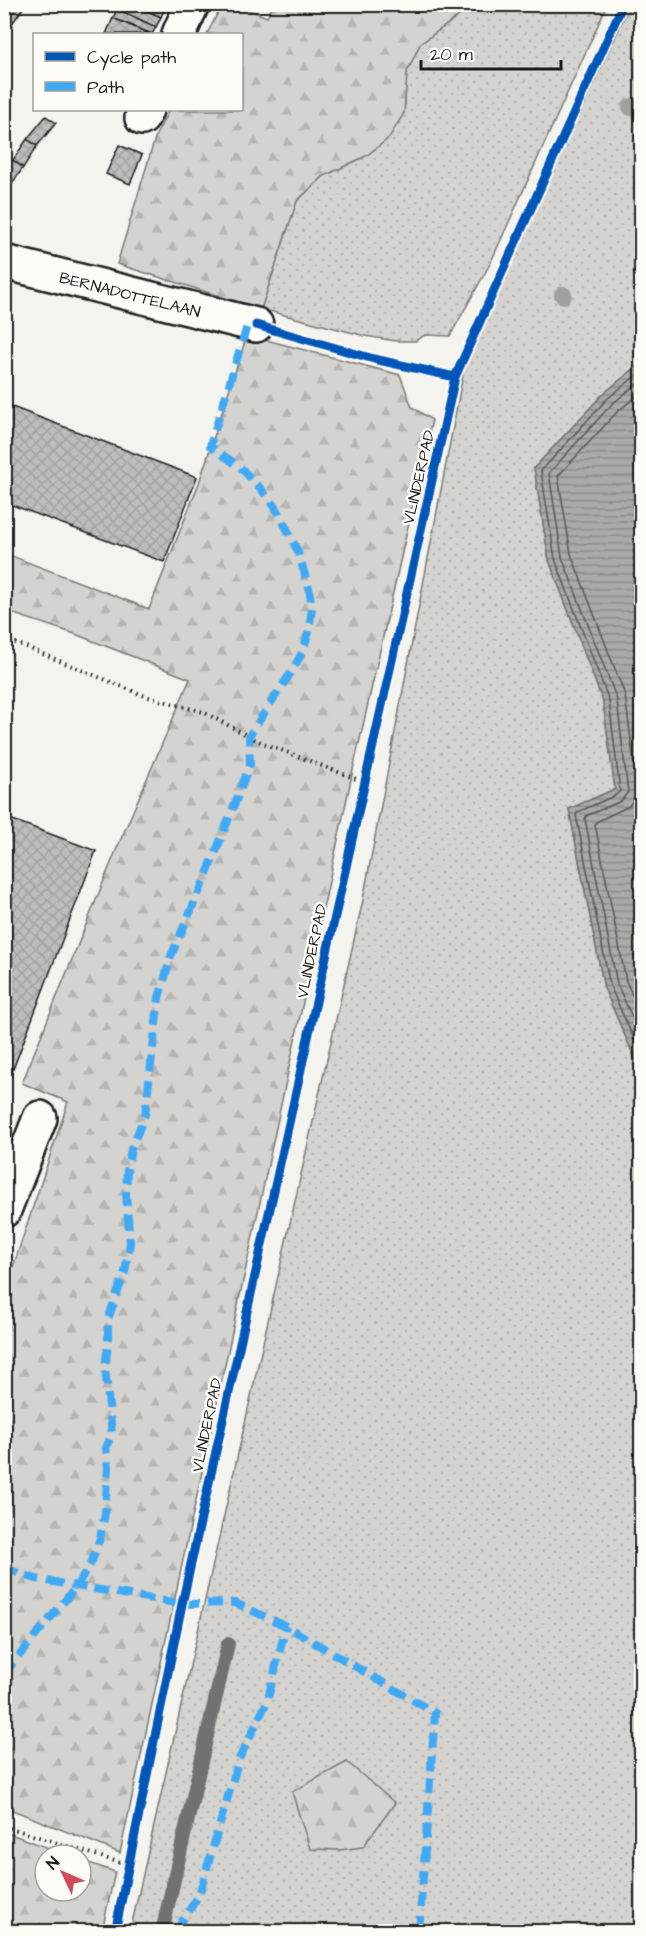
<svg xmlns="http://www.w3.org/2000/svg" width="646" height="1936" viewBox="0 0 646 1936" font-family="'Architects Daughter',sans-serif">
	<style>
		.grass { fill: url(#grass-dots); stroke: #787876; stroke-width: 1.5 }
		.forest { fill: url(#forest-firs); stroke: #787876; stroke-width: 1.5 }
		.water { fill: url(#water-rules); stroke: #72716f; stroke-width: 1.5 }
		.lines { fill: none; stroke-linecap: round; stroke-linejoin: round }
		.shore { stroke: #555553; stroke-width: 1.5 }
		.stream { stroke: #72716f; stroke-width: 14 }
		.building { fill: url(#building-cross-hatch); stroke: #1c1c1c; stroke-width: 1.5 }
		.minor-casing { stroke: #1c1c1c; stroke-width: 38 }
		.path { stroke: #1c1c1c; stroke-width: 4; stroke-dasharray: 1.5 4.5; stroke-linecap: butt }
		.minor { stroke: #fdfcf7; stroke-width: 33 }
		.quiet { stroke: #3fa9f5; stroke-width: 8; stroke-dasharray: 15 8; stroke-linecap: butt }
		.cycleway-casing { stroke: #fdfcf7; stroke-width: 13 }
		.cycleway { stroke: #0057b8; stroke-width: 9 }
		.tree { fill: #a0a09d }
		.labels { text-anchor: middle; stroke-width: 5; stroke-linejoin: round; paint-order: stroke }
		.street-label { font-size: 16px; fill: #1c1c1c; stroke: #fdfcf7 }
	</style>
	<defs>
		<pattern id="grass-dots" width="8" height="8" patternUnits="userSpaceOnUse" patternTransform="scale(1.5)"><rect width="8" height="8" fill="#d4d3cf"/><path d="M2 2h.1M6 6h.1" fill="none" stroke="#b5b5b1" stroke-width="1.8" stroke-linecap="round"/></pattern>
		<pattern id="forest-firs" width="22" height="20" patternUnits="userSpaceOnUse" patternTransform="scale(1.5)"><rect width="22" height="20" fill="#d4d3cf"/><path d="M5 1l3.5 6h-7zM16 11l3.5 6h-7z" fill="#b5b5b1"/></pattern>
		<pattern id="water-rules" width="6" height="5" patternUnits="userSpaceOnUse" patternTransform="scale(1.5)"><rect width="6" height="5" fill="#abaaa6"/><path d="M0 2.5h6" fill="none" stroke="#8a8a86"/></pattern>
		<pattern id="building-cross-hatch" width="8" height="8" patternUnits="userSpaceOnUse" patternTransform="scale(1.5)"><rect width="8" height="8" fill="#bebdba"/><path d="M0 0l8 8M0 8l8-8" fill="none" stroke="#a3a29f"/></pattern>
	</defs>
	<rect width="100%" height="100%" fill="#f4f3ee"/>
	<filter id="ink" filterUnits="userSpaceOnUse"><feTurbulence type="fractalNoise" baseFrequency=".0167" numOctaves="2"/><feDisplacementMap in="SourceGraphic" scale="12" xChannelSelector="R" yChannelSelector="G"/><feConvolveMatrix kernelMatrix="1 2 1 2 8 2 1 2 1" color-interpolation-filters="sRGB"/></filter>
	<g filter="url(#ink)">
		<path class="grass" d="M492 5H607L490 264 450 336 425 335 415 341H396L365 336 261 309 297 201 324 176 366 156 404 113 407 72 420 44 463 13Z
			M630 5H641V363L603 394 534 468 549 560 603 702 615 789 569 809 604 988 641 1072V1931L130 1932 363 900 465 364Z"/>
		<path class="forest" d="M222 5H236L267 17 273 5H492L463 13 420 44 407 72 404 113 389 138 366 156 324 176 297 201 261 309 117 264 156 135 169 110H242V34H207Z
			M247 335 400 375 412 407 432 420 353 770 120 1853 5 1807V1291L68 1102 22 1083 115 853 190 679 75 634 5 611 4 553 149 609 199 483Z
			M347 1762 395 1803 363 1847 339 1850 310 1849 292 1792Z
			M5 1832 68 1855H45V1891H81V1860L115 1872 102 1931H5Z"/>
		<path class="water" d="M641 363V1072L604 988 569 809 615 789 603 702 549 560 534 468 603 394Z"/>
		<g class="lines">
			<path class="shore" d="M642 371 607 399 541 471 555 559 609 701 620 791 616 795 578 812 576 815 610 986 642 1057
				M642 380 612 404 549 473 562 557 617 700 628 792 621 801 586 816 585 819 617 984 642 1039
				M642 392 618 411 558 476 571 554 625 695 637 785 636 796 629 806 596 822 595 824 626 981 642 1017"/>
			<path class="stream" d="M162 1932 228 1644"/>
		</g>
		<path class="building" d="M4 4H26L4 35Z
			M119 4H131L161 17 156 27 117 9Z
			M131 4H167L161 17Z
			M117 9 156 27 152 34 113 18Z
			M113 18 150 34H106Z
			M46 116 56 123 37 146 27 139Z
			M27 139 37 146 23 168 13 160Z
			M119 145 142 155 130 184 106 174Z
			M13 160 23 168 5 194 4 172Z
			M4 404 197 477 164 562 4 502Z
			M10 819 96 851 4 1093V834Z"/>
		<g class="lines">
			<defs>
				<path id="minor" d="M179 34 192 4
					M142 118 146 110
					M4 262 256 325
					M4 1210 40 1118"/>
			</defs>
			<use href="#minor" class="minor-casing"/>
			<path class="path" d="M4 638 145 696 203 712 258 741 364 782
				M4 1826 130 1866"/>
			<use href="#minor" class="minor"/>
			<path class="quiet" d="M4 1568 36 1579 182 1604 235 1603 286 1626 435 1713 419 1932
				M4 1674 76 1587 92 1561 100 1538 105 1513 108 1467 106 1448 112 1434 105 1368 108 1345V1319L125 1272 130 1243 126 1194 127 1171 131 1149 145 1115 159 998 171 956 207 874 250 765 249 736 292 671 302 653 309 632 312 608 309 588 298 552 287 529 275 507 261 489 240 467 210 446 248 323
				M181 1932V1923L199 1895 239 1759 267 1702 286 1626"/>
			<defs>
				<path id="cycleway" d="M256 325 374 359 455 377
					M115 1932 182 1604 455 377 623 4"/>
			</defs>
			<use href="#cycleway" class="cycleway-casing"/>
			<use href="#cycleway" class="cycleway"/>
		</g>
		<g class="tree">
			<circle cx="631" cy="107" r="9"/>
			<circle cx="563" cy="295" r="9"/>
		</g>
	</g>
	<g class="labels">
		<g class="street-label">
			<text transform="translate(130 294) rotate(14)" y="6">BERNADOTTELAAN</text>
			<text transform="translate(418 477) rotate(-77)" y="6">VLINDERPAD</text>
			<text transform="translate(311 951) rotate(-78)" y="6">VLINDERPAD</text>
			<text transform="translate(206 1425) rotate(-78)" y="6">VLINDERPAD</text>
		</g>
	</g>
	<rect width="646" height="1936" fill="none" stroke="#fdfcf7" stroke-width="24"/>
	<rect x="12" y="12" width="622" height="1912" fill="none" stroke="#1c1c1c" stroke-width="2" filter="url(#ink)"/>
	<rect x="33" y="33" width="210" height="78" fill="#fdfcf7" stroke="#a3a29f" stroke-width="1.5"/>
	<rect x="45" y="52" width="30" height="9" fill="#0057b8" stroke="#a3a29f" stroke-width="1.5"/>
	<text x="87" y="63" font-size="18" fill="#1c1c1c">Cycle path</text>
	<rect x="45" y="82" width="30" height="9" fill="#3fa9f5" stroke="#a3a29f" stroke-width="1.5"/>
	<text x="87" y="93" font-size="18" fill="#1c1c1c">Path</text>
	<g transform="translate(63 1873) rotate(314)"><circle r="28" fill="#fdfcf7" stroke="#a3a29f" stroke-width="1.5"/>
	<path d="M0-4.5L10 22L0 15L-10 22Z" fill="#d1495b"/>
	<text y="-9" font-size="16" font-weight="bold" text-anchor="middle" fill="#1c1c1c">N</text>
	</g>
	<path d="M421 60v9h140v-9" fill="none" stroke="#1c1c1c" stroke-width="3"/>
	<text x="430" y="60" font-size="18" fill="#1c1c1c" stroke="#fdfcf7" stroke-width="4.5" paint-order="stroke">20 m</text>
</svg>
